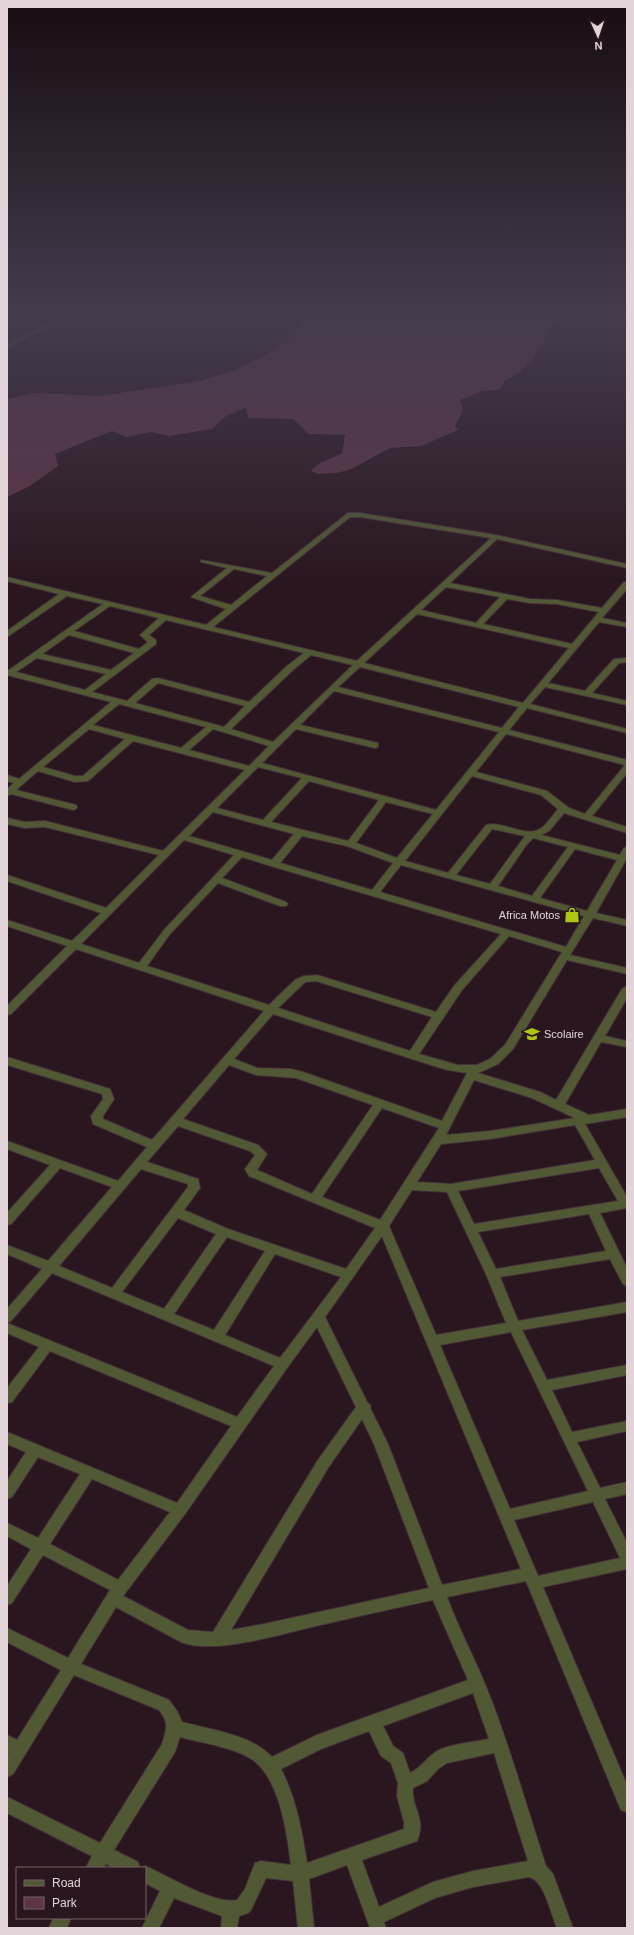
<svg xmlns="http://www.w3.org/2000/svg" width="634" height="1935" viewBox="0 0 634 1935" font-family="Helvetica,sans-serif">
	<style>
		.green { fill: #5e3447 }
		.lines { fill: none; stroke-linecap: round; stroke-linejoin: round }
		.minor-casing { stroke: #443039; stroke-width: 2 }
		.minor { fill: #515934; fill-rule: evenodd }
		.labels { text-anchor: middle; stroke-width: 3; stroke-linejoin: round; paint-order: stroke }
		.poi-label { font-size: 11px; fill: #e2d3d9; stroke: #2a161f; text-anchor: end }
	</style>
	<rect width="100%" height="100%" fill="#2a161f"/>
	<path class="green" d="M309 313H591L595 318 590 320 563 319 545 331 546 337 534 357 519 373 504 381 501 389 482 391 460 400 463 410 455 426 458 430 421 446 390 448 349 470 336 473 318 474 311 471C320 460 330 460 342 453L345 435 309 434 293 419 248 418 246 407 225 417 212 429 169 436 151 432 127 437 112 431 55 454 58 466 30 486 7 497V399L34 393 99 396 195 382 233 371 269 353 286 343Z"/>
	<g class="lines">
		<defs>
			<path id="minor" d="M67 313H74L7 348V344Z
				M348 513H360L496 535 627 564V568L497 539 450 583 530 599 557 600 602 608 624 582H627V589L602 618 627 623V627L599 622 548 683 585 691 614 659 627 658V662L619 663 592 693 627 701V705L545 687 530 704 627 729V733L527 708 509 730 627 760V773L592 816 627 827V833L564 813 549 831 541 835 620 855 624 848 627 847V858L596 913 627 920V926L593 918 570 955 627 968V974L567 960 513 1049 498 1064 478 1073 540 1092 556 1100 622 989 627 986V998L605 1036 627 1041V1047L601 1042 565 1104 589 1115 627 1109V1117L585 1124 627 1197V1208L600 1213 627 1268V1286L623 1284 610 1259 500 1277 518 1321 627 1302V1312L522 1330 547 1380 627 1365V1375L552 1390 572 1432 627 1421V1431L577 1442 600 1488 627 1482V1494L605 1499 627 1543V1569L543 1587 627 1785V1812L621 1810 526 1581 447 1597C458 1627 473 1655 485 1684 509 1743 526 1805 546 1866L553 1874 573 1928H557C551 1914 544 1880 529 1877L473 1887 435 1898 384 1922 386 1928H370L347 1865 309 1879 314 1928H298L293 1881 266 1878 251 1910 248 1913 239 1916 237 1928H221L222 1916 174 1898 159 1928H142L160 1891 145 1883V1868H115L106 1864 103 1868H86L92 1856 7 1813V1797L100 1843 162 1744C167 1728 169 1723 159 1710L74 1675 13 1774 7 1777V1755L9 1752 7 1751V1735L17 1740 61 1670 7 1642V1628L68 1658 110 1590 43 1555 12 1603 7 1605V1586L31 1549 7 1536V1523L38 1538 80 1474 38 1457 12 1497 7 1499V1481L26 1452 7 1444V1432L177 1503 231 1426 50 1351 12 1402 7 1403V1388L39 1347 7 1333V1323L237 1417 274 1366 52 1273 11 1321 7 1323V1309L42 1269 7 1254V1245L48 1261 112 1187 60 1168 11 1224 7 1225V1213L50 1165 7 1149V1141L118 1181 147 1147 93 1124 91 1116 103 1099 102 1094 7 1065V1057L110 1089 114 1099 103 1116V1119L152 1140 264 1011 76 949 11 1014 7 1015V1006L67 946 7 926V920L72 941 101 913 7 881V875L106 908 159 855 45 827 25 828 7 824V818L25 822 45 821 163 851 245 770 133 741 88 781 75 782 38 771 16 790 76 805 77 807 76 809 73 810 11 794 7 796V789L14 783 7 781V775L19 779 111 702 7 675V670H9L103 604 67 596 7 637V631L59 594 7 581V577L206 625 226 609 191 597 227 568 201 562V560L272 573ZM350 517H360L491 538 357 661 213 627ZM234 569 267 576 231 605 200 596ZM446 587 500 597 476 623 421 610ZM507 599 530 603 557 604 599 612 572 644 483 624ZM110 606 159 618 140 635 148 642 139 649 74 631ZM417 614 569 648 523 703 364 663ZM166 620 304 653 287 666 249 702 158 678 152 679 127 701 92 692 156 644V640L149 635ZM69 635 134 653 111 670 42 654ZM311 655 353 665 273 742 231 729 293 670ZM37 658 106 674 85 690 16 672ZM360 667 519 707 502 728 338 687ZM158 683 245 706 224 727 135 703ZM334 691 499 732 436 810 262 763 296 729 375 748 378 747V743L300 725ZM119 704 206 727 181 748 93 725ZM89 729 125 739 83 776H75L43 767ZM213 729 269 746 249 766 189 750ZM506 734 625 765 585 814 569 808 547 791 476 772ZM258 767 302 778 263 820 217 808ZM472 776 541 795 558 809C554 814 549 821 544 826 528 841 505 820 486 825L448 873 405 861ZM309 781 379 800 348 841 271 822ZM386 802 433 814 397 858 356 843ZM213 812 294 834 272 860 189 836ZM492 829 525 836 490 884 456 875ZM302 836 347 846 393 863 372 890 280 863ZM533 838 568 847 532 896 498 886 527 844ZM184 840 234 855 164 930 139 963 81 944ZM575 849 617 860 587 911 540 898ZM242 857 271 866 501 934 454 986 436 1012 317 975 304 976 295 980 269 1005 147 966 170 934 218 883 280 906H286L288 904 286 902 222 878ZM401 865 584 916 566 947 380 892ZM509 936 562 952 505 1045 490 1059 477 1065H458L419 1054 462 990ZM316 981 432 1017 410 1051 278 1008 303 984 306 982ZM273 1014 434 1066 448 1070 467 1073 442 1121 303 1072 291 1069 257 1068 234 1059ZM229 1065 256 1075 296 1078 373 1105 312 1194 257 1170 267 1154 258 1145 183 1119ZM474 1080 532 1098 575 1118 490 1131 446 1135ZM382 1108 439 1128 380 1220 322 1197ZM575 1125 595 1160 451 1184 417 1182 441 1144 490 1139ZM178 1126 250 1151 255 1155 245 1169 249 1176 375 1228 346 1269 228 1229 184 1210 200 1188 198 1179 147 1162ZM599 1168 618 1201 474 1224 458 1191ZM141 1169 188 1184V1187L112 1288 59 1266ZM412 1190 447 1192 486 1274 506 1323 436 1335 389 1226ZM589 1214 606 1251 496 1269 478 1232ZM178 1218 216 1234 164 1309 122 1292ZM382 1236 521 1569 442 1585 388 1444 370 1408 371 1406 367 1402 325 1317ZM227 1237 265 1251 214 1330 174 1314ZM275 1254 341 1277 280 1358 225 1335ZM317 1327 356 1407 318 1460 213 1632 188 1630 123 1596 185 1514 287 1368ZM511 1332 588 1491 510 1509 440 1345ZM362 1419 374 1444 429 1588 264 1624 231 1630 328 1468ZM92 1479 170 1512 118 1580 50 1544ZM593 1502 620 1558 538 1576 514 1520ZM433 1600 468 1680 317 1735 272 1757C250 1734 212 1730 182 1722L177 1711 169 1700 81 1664 116 1607 181 1642C214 1655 281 1634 316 1626 355 1617 394 1608 433 1600ZM473 1693 489 1739C474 1742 450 1744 437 1751 427 1757 421 1768 410 1773L403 1753 393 1746 383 1726ZM369 1731 381 1756 391 1763 398 1783 397 1796 404 1822V1829L307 1863C302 1831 296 1798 281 1769L321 1749ZM180 1737C202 1743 234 1747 253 1760 280 1780 287 1833 291 1865L261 1861 255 1863 245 1889 237 1900C214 1905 167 1875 145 1866L140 1868 138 1862 114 1850 175 1752ZM494 1753 528 1861 473 1871 433 1882 379 1907 362 1860 417 1841C427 1817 411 1809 413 1788L427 1781 438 1769 447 1763Z
				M53 1918H71L67 1928H49Z"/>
		</defs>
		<use href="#minor" class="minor-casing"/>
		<use href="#minor" class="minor"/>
	</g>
	<linearGradient id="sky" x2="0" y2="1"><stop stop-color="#170c11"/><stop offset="0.54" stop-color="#443c4d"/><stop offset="1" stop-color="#443c4d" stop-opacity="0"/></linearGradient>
	<rect width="634" height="584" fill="url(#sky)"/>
	<defs>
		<symbol id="shop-bare" viewBox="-9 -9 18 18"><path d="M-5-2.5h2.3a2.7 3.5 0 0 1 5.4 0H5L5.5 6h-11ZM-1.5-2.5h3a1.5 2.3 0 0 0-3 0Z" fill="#acc612" stroke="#2a161f" stroke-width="2.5" paint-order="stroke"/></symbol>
		<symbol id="school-bare" viewBox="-9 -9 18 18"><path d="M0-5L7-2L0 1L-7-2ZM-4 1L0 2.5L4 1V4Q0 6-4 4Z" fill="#acc612" stroke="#2a161f" stroke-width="2.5" paint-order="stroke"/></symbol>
	</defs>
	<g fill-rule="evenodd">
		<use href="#shop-bare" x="561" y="904" width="22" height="22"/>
		<use href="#school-bare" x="521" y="1023" width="22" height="22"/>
	</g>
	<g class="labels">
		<g class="poi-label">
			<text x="560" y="919">Africa Motos</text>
			<text x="544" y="1038" text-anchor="start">Scolaire</text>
		</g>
	</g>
	<rect width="634" height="1935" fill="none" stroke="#e2d3d9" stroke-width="16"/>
	<rect x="16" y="1867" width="130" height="52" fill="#2a161f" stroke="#746269"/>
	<rect x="24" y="1880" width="20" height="6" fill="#515934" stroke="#746269"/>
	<text x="52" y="1887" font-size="12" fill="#e2d3d9">Road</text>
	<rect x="24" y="1897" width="20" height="12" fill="#5e3447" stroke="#746269"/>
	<text x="52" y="1907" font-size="12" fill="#e2d3d9">Park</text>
	<g transform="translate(598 36) rotate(177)" stroke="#2a161f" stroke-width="3" paint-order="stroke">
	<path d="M0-3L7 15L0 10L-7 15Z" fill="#e2d3d9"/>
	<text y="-6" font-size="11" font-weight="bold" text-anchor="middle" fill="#e2d3d9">N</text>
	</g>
</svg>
